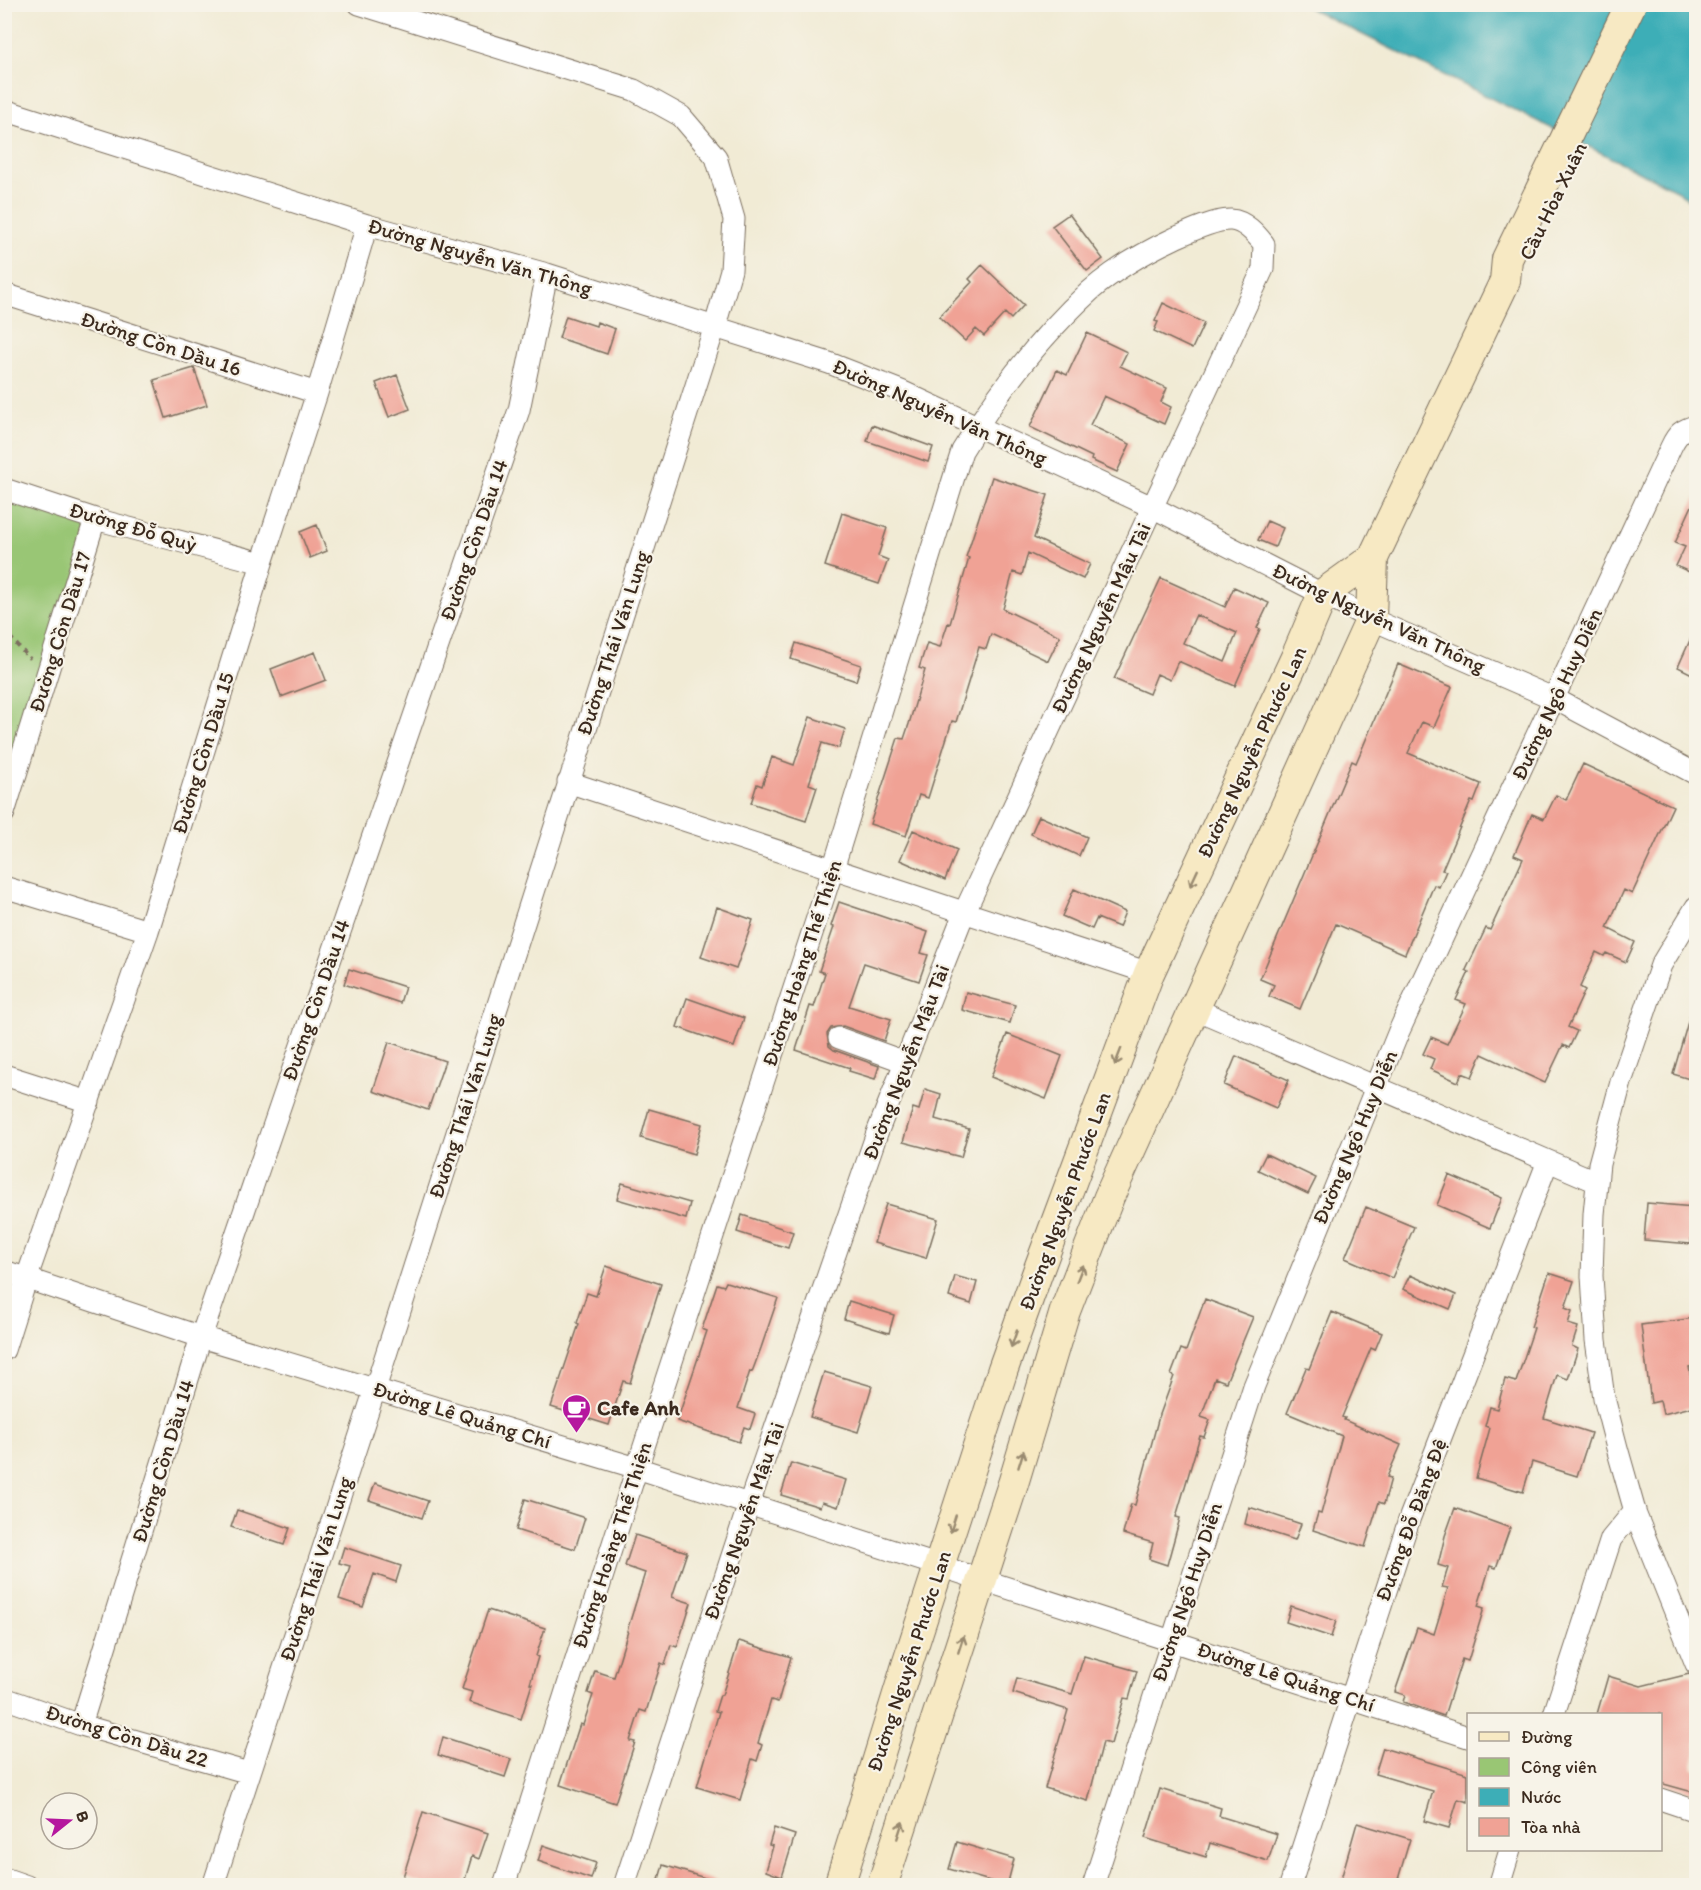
<svg xmlns="http://www.w3.org/2000/svg" width="1701" height="1890" viewBox="0 0 1701 1890" font-family="Itim,sans-serif">
	<style>
		.green { fill: #99c674; stroke: #6a7849; stroke-width: 1.5 }
		.water { fill: #3daeb7; stroke: #3c6c6a; stroke-width: 1.5 }
		.building { fill: #f0a295; fill-rule: evenodd }
		.lines { fill: none; stroke-linecap: round; stroke-linejoin: round }
		.minor-casing { stroke: #7b6e5e; stroke-width: 23 }
		.secondary-casing { stroke: #7b6e5e; stroke-width: 32 }
		.path { stroke: #7b6e5e; stroke-width: 4; stroke-dasharray: 4.5 4.5; stroke-linecap: butt }
		.minor { stroke: #fff; stroke-width: 21 }
		.secondary { stroke: #f7e9c3; stroke-width: 30 }
		.oneway { stroke: #998a70 }
		.labels { text-anchor: middle; stroke-width: 4.5; stroke-linejoin: round; paint-order: stroke }
		.street-label { font-size: 21px; fill: #3b2a1e; stroke: #f7f3e8 }
		.poi-label { font-size: 21px; font-weight: bold; fill: #3b2a1e; stroke: #f7f3e8; text-anchor: start }
	</style>
	<rect width="100%" height="100%" fill="#f7f3e8"/>
	<filter id="ink" filterUnits="userSpaceOnUse"><feTurbulence type="fractalNoise" baseFrequency=".0167" numOctaves="2"/><feDisplacementMap in="SourceGraphic" scale="12" xChannelSelector="R" yChannelSelector="G"/><feConvolveMatrix kernelMatrix="1 2 1 2 8 2 1 2 1" color-interpolation-filters="sRGB"/></filter>
	<filter id="wash" filterUnits="userSpaceOnUse"><feTurbulence type="fractalNoise" baseFrequency=".008" numOctaves="4" result="noise"/><feDisplacementMap in="SourceGraphic" scale="24" xChannelSelector="R" yChannelSelector="G"/><feGaussianBlur stdDeviation="1.35" result="paint"/><feColorMatrix in="noise" values="0 0 0 0 0 0 0 0 0 0 0 0 0 0 0 0 0 1.4 0 .05"/><feComposite in="paint" operator="in"/></filter>
	<g filter="url(#wash)">
		<rect width="100%" height="100%" fill="#f1ebd5"/>
		<path class="green" d="M5 489 95 519 5 813Z"/>
		<path class="water" d="M1303 5H1696V205L1678 191Z"/>
		<g id="blocks">
			<path class="building" d="M1069 214 1103 259 1087 271 1052 226Z
				M982 265 1024 305 1011 319 1005 313 984 336 976 329 965 341 939 317 972 282 969 279Z
				M1163 303 1204 323 1192 349 1154 331 1158 322 1155 321Z
				M566 316 596 326 597 322 615 329 607 354 559 338Z
				M1087 333 1127 352 1120 366 1167 388 1161 402 1171 407 1164 424 1104 396 1090 425 1130 444 1117 472 1091 460 1092 457 1030 427 1057 370 1067 375Z
				M194 368 207 405 166 418 154 380Z
				M397 375 410 409 389 417 376 383Z
				M872 425 933 447 928 462 867 441Z
				M992 477 1048 495 1034 538 1090 564 1083 579 1028 553 1022 575 1013 572 1003 609 1060 636 1048 661 991 634 986 649 979 647 956 722 952 721 928 798 919 795 906 836 870 824 898 738 904 739 909 724 925 670 919 668 927 643 940 647 948 623 950 624 969 558 966 557Z
				M1696 497V575L1676 566 1685 547 1675 543Z
				M842 513 887 528 878 556 888 560 879 584 825 566Z
				M1267 521 1283 528 1275 547 1258 540Z
				M317 525 327 551 310 558 300 532Z
				M1161 578 1225 607 1234 587 1269 603 1257 628 1260 629 1235 686 1178 661 1170 680 1157 674 1149 694 1114 679ZM1196 615 1237 633 1225 662 1183 643Z
				M1696 627V676L1678 667Z
				M796 643 861 665 856 681 791 659Z
				M315 652 326 680 281 697 271 669Z
				M1398 664 1452 687 1434 727 1422 722 1408 753 1481 784 1474 802 1471 801 1442 870 1446 871 1439 887 1434 885 1405 954 1336 924 1300 1009 1269 996 1274 985 1260 979 1352 761 1356 763Z
				M810 717 845 729 839 748 822 743 809 784 817 787 806 821 751 803 757 784 762 786 772 757 794 765Z
				M1583 764 1673 806 1632 894 1624 890 1607 928 1635 942 1626 962 1606 953 1604 956 1596 952 1580 987 1585 990 1568 1027 1577 1031 1569 1048 1563 1045 1545 1083 1482 1054 1472 1077 1462 1073 1458 1082 1430 1069 1434 1059 1423 1054 1431 1037 1447 1044 1466 1004 1456 1000 1469 972 1466 970 1486 928 1490 930 1523 859 1514 855 1532 814 1544 819 1556 795 1566 800Z
				M1039 816 1087 837 1079 856 1031 834Z
				M913 830 957 850 945 880 900 860Z
				M1074 889 1125 912 1119 927 1097 918 1092 929 1062 916Z
				M839 902 928 932 921 953 928 955 919 981 864 963 849 1006 891 1019 884 1041 843 1026 831 1028 827 1034 829 1046 834 1050 879 1066 875 1079 849 1071 850 1068 796 1050 810 1006 814 1007 825 973 819 971 834 927 831 926Z
				M717 907 753 920 736 969 701 957Z
				M349 969 405 987 400 1003 344 984Z
				M966 992 1015 1005 1010 1023 962 1010Z
				M687 998 744 1018 734 1047 677 1027Z
				M1692 1008 1696 1009V1081L1673 1074Z
				M1007 1034 1062 1056 1046 1099 991 1077Z
				M389 1042 445 1061 428 1110 373 1091Z
				M1236 1056 1289 1080 1276 1108 1224 1085Z
				M925 1089 941 1094 935 1119 969 1129 961 1157 903 1142 913 1108 919 1110Z
				M649 1109 702 1124 694 1154 641 1138Z
				M1266 1154 1316 1178 1308 1194 1258 1170Z
				M1449 1175 1502 1198 1490 1228 1437 1205Z
				M622 1183 690 1203 686 1219 617 1199Z
				M1647 1203 1694 1207 1691 1244 1644 1240Z
				M886 1204 938 1219 926 1258 874 1243Z
				M1366 1207 1414 1227 1392 1278 1345 1258Z
				M742 1215 793 1232 788 1248 737 1232Z
				M606 1266 661 1284 630 1383 623 1381 609 1425 551 1407 579 1324 577 1323 587 1293 596 1296Z
				M1549 1273 1574 1281 1565 1308 1572 1311 1568 1324 1578 1327 1572 1346 1578 1349 1568 1379 1557 1375 1544 1418 1591 1433 1577 1476 1532 1462 1523 1492 1476 1478 1490 1428 1485 1426 1490 1407 1497 1409 1505 1379 1516 1382 1534 1328 1531 1327Z
				M1410 1275 1456 1295 1450 1309 1403 1289Z
				M955 1276 977 1282 971 1304 949 1297Z
				M726 1282 778 1298 761 1348 752 1372 750 1371 738 1408 755 1414 750 1429 744 1427 739 1442 677 1421 707 1331 702 1329 717 1284 724 1286Z
				M1205 1299 1253 1317 1226 1382 1215 1378 1201 1417 1210 1420 1204 1437 1200 1436 1176 1517 1180 1518 1167 1565 1149 1559 1153 1543 1123 1534 1131 1504 1135 1505 1158 1420 1174 1376 1171 1375 1181 1349 1186 1351Z
				M849 1301 894 1315 889 1333 844 1319Z
				M1332 1312 1382 1333 1375 1350 1371 1348 1342 1417 1345 1418 1344 1420 1401 1445 1387 1477 1391 1478 1384 1504 1379 1502 1365 1547 1313 1530 1318 1513 1321 1514 1342 1436 1287 1413 1306 1368 1309 1369Z
				M1695 1318 1696 1366 1689 1367 1696 1406 1663 1414 1660 1401 1651 1403 1641 1325Z
				M824 1372 872 1386 858 1432 810 1417Z
				M791 1463 846 1480 838 1507 822 1502 820 1507 781 1495Z
				M375 1483 428 1501 422 1518 369 1500Z
				M525 1499 585 1518 575 1549 516 1530Z
				M1249 1507 1301 1524 1295 1540 1245 1524Z
				M1455 1508 1510 1528 1496 1568 1490 1566 1478 1606 1484 1608 1468 1661 1462 1659 1444 1716 1403 1702 1405 1695 1395 1692 1417 1628 1434 1634 1448 1588 1442 1587 1448 1568 1438 1565 1445 1536Z
				M237 1510 290 1528 284 1545 231 1527Z
				M635 1535 687 1552 672 1597 691 1603 677 1647 671 1645 665 1665 661 1663 646 1712 640 1710 630 1741 635 1742 615 1803 560 1785 580 1724 583 1725 593 1695 588 1693 595 1671 614 1677 628 1631H627L645 1573 625 1566Z
				M344 1547 401 1566 396 1582 374 1574 363 1607 339 1599 350 1566 339 1563Z
				M1291 1606 1336 1621 1331 1637 1286 1622Z
				M488 1610 545 1628 536 1656 538 1657 530 1684H532L521 1719 469 1702 472 1692 462 1689Z
				M739 1641 791 1657 778 1702 771 1700 758 1743 762 1745 757 1761 752 1759 740 1800 697 1787 719 1712 715 1711 720 1695H722Z
				M1084 1656 1137 1671 1129 1699 1124 1698 1111 1744 1103 1742 1088 1801 1045 1788 1068 1710 1013 1693 1017 1678 1072 1694Z
				M1689 1674 1694 1677 1696 1687V1752L1692 1768 1696 1770V1793L1660 1783V1714H1597L1608 1676 1641 1686Z
				M443 1737 511 1759 505 1777 438 1755Z
				M1383 1748 1468 1774V1802L1458 1799 1449 1828 1424 1821 1433 1791 1375 1774Z
				M1160 1789 1221 1808 1219 1816 1277 1834 1268 1861 1210 1843 1206 1857 1145 1838Z
				M423 1812 488 1833 479 1859 472 1856 463 1886H429L403 1877Z
				M1357 1823 1410 1839 1396 1886H1339Z
				M774 1828 795 1835 782 1877 766 1871 773 1846 769 1845Z
				M957 1842 1014 1859 1007 1886 949 1869Z
				M543 1845 596 1863 591 1879 538 1861Z
				M663 1865 718 1882 717 1886H657Z"/>
		</g>
	</g>
	<g filter="url(#ink)">
		<use href="#blocks" fill-opacity="0" stroke="#7b6e5e" stroke-width="1.5"/>
		<g class="lines">
			<defs>
				<path id="minor" d="M4 110 367 225 547 274 829 363 901 391 1152 507 1371 619 1555 699 1696 774
					M4 294 317 393
					M4 489 95 519 262 563
					M568 782 1149 973
					M4 813 95 519
					M4 887 148 931
					M1696 907 1661 965 1621 1082 1599 1164 1594 1214 1592 1276 1596 1340 1604 1398 1617 1448 1636 1515 1696 1664
					M1193 1008 1597 1182
					M839 1038 905 1062
					M4 1075 89 1102
					M4 1271 201 1337 637 1468 1468 1737
					M4 1350 27 1277 148 931 262 563 317 393 367 225
					M4 1698 81 1725 249 1773
					M1554 1714 1611 1539 1635 1510
					M81 1725 201 1337 519 410 547 274
					M1660 1799 1696 1811
					M4 1878 27 1886
					M213 1886 375 1389 715 326 731 270 734 219 716 157 681 116 634 90 359 4
					M504 1886 637 1468 833 869 962 451C997 393 1040 337 1090 291 1115 269 1145 252 1175 238 1188 232 1216 219 1231 220 1245 221 1256 234 1264 244L1263 269 964 913 877 1133 749 1504 624 1886
					M1093 1886 1254 1386 1399 1031 1671 447C1677 434 1682 429 1696 426
					M1290 1886 1410 1517 1548 1161
					M1499 1886 1510 1850"/>
				<path id="secondary" d="M839 1886 907 1665 1003 1369 1037 1274 1149 973 1297 655 1323 594 1373 558
					M882 1886 1013 1484 1065 1311 1109 1197 1371 619 1373 558 1505 281 1507 259 1631 4"/>
			</defs>
			<use href="#minor" class="minor-casing"/>
			<use href="#secondary" class="secondary-casing"/>
			<path class="path" d="M4 631 30 659"/>
			<use href="#minor" class="minor"/>
			<use href="#secondary" class="secondary"/>
		</g>
		<defs><path id="oneway-shaft" d="M-6 0H5M1.5-3L5.5 0L1.5 3" fill="none" stroke-width="1.6" stroke-linecap="round" stroke-linejoin="round" transform="scale(1.5)"/></defs>
		<g class="oneway">
			<use href="#oneway-shaft" transform="translate(1194 878) rotate(115)"/>
			<use href="#oneway-shaft" transform="translate(1118 1057) rotate(111)"/>
			<use href="#oneway-shaft" transform="translate(1080 1273) rotate(-69)"/>
			<use href="#oneway-shaft" transform="translate(1014 1339) rotate(109)"/>
			<use href="#oneway-shaft" transform="translate(1021 1459) rotate(-73)"/>
			<use href="#oneway-shaft" transform="translate(953 1524) rotate(108)"/>
			<use href="#oneway-shaft" transform="translate(961 1644) rotate(-72)"/>
			<use href="#oneway-shaft" transform="translate(900 1830) rotate(-72)"/>
		</g>
	</g>
	<defs>
		<symbol id="cafe-pin" viewBox="-11 -11 22 30"><path d="M0 17L-7.5 6A9.5 9.5 0 1 1 7.5 6Z" fill="#b5179e" stroke="#f7f3e8"/><path d="M-5.5-4.5H6V0H3Q3 3.5 0 3.5H-2.5Q-5.5 3.5-5.5 0ZM3-3.2v2h1.7v-2ZM-6 4.5H4V6H-6Z" fill="#fff"/></symbol>
	</defs>
	<g fill-rule="evenodd">
		<use href="#cafe-pin" x="560" y="1392" width="33" height="45"/>
	</g>
	<g class="labels">
		<g class="street-label">
			<text transform="translate(1553 201) rotate(-64)" y="7">Cầu Hòa Xuân</text>
			<text transform="translate(480 257) rotate(16)" y="7">Đường Nguyễn Văn Thông</text>
			<text transform="translate(161 344) rotate(18)" y="7">Đường Cồn Dầu 16</text>
			<text transform="translate(940 412) rotate(24)" y="7">Đường Nguyễn Văn Thông</text>
			<text transform="translate(133 527) rotate(16)" y="7">Đường Đỗ Quỳ</text>
			<text transform="translate(474 540) rotate(-71)" y="7">Đường Cồn Dầu 14</text>
			<text transform="translate(1101 618) rotate(-65)" y="7">Đường Nguyễn Mậu Tài</text>
			<text transform="translate(1379 618) rotate(25)" y="7">Đường Nguyễn Văn Thông</text>
			<text transform="translate(60 632) rotate(-73)" y="7">Đường Cồn Dầu 17</text>
			<text transform="translate(613 643) rotate(-72)" y="7">Đường Thái Văn Lung</text>
			<text transform="translate(1557 694) rotate(-65)" y="7">Đường Ngô Huy Diễn</text>
			<text transform="translate(1252 752) rotate(-65)" y="7">Đường Nguyễn Phước Lan</text>
			<text transform="translate(203 753) rotate(-73)" y="7">Đường Cồn Dầu 15</text>
			<text transform="translate(802 963) rotate(-72)" y="7">Đường Hoàng Thế Thiện</text>
			<text transform="translate(316 1000) rotate(-71)" y="7">Đường Cồn Dầu 14</text>
			<text transform="translate(906 1062) rotate(-69)" y="7">Đường Nguyễn Mậu Tài</text>
			<text transform="translate(465 1106) rotate(-72)" y="7">Đường Thái Văn Lung</text>
			<text transform="translate(1355 1137) rotate(-67)" y="7">Đường Ngô Huy Diễn</text>
			<text transform="translate(1065 1201) rotate(-70)" y="7">Đường Nguyễn Phước Lan</text>
			<text transform="translate(462 1415) rotate(17)" y="7">Đường Lê Quảng Chí</text>
			<text transform="translate(163 1461) rotate(-73)" y="7">Đường Cồn Dầu 14</text>
			<text transform="translate(1411 1520) rotate(-70)" y="7">Đường Đỗ Đăng Đệ</text>
			<text transform="translate(744 1521) rotate(-71)" y="7">Đường Nguyễn Mậu Tài</text>
			<text transform="translate(612 1545) rotate(-72)" y="7">Đường Hoàng Thế Thiện</text>
			<text transform="translate(316 1569) rotate(-72)" y="7">Đường Thái Văn Lung</text>
			<text transform="translate(1187 1592) rotate(-72)" y="7">Đường Ngô Huy Diễn</text>
			<text transform="translate(909 1661) rotate(-72)" y="7">Đường Nguyễn Phước Lan</text>
			<text transform="translate(1286 1677) rotate(18)" y="7">Đường Lê Quảng Chí</text>
			<text transform="translate(127 1736) rotate(17)" y="7">Đường Cồn Dầu 22</text>
		</g>
		<g class="poi-label">
			<text x="597" y="1415">Cafe Anh</text>
		</g>
	</g>
	<rect width="1701" height="1890" fill="none" stroke="#f7f3e8" stroke-width="24"/>
	<rect x="1467" y="1713" width="195" height="138" fill="#f7f3e8" stroke="#aca397" stroke-width="1.5"/>
	<rect x="1479" y="1732" width="30" height="9" fill="#f7e9c3" stroke="#aca397" stroke-width="1.5"/>
	<text x="1521" y="1743" font-size="18" fill="#3b2a1e">Đường</text>
	<rect x="1479" y="1758" width="30" height="18" fill="#99c674" stroke="#aca397" stroke-width="1.5"/>
	<text x="1521" y="1773" font-size="18" fill="#3b2a1e">Công viên</text>
	<rect x="1479" y="1788" width="30" height="18" fill="#3daeb7" stroke="#aca397" stroke-width="1.5"/>
	<text x="1521" y="1803" font-size="18" fill="#3b2a1e">Nước</text>
	<rect x="1479" y="1818" width="30" height="18" fill="#f0a295" stroke="#aca397" stroke-width="1.5"/>
	<text x="1521" y="1833" font-size="18" fill="#3b2a1e">Tòa nhà</text>
	<g transform="translate(69 1821) rotate(72)"><circle r="28" fill="#f7f3e8" stroke="#aca397" stroke-width="1.5"/>
	<path d="M0-4.5L10 22L0 15L-10 22Z" fill="#b5179e"/>
	<text y="-9" font-size="16" font-weight="bold" text-anchor="middle" fill="#3b2a1e">B</text>
	</g>
</svg>
